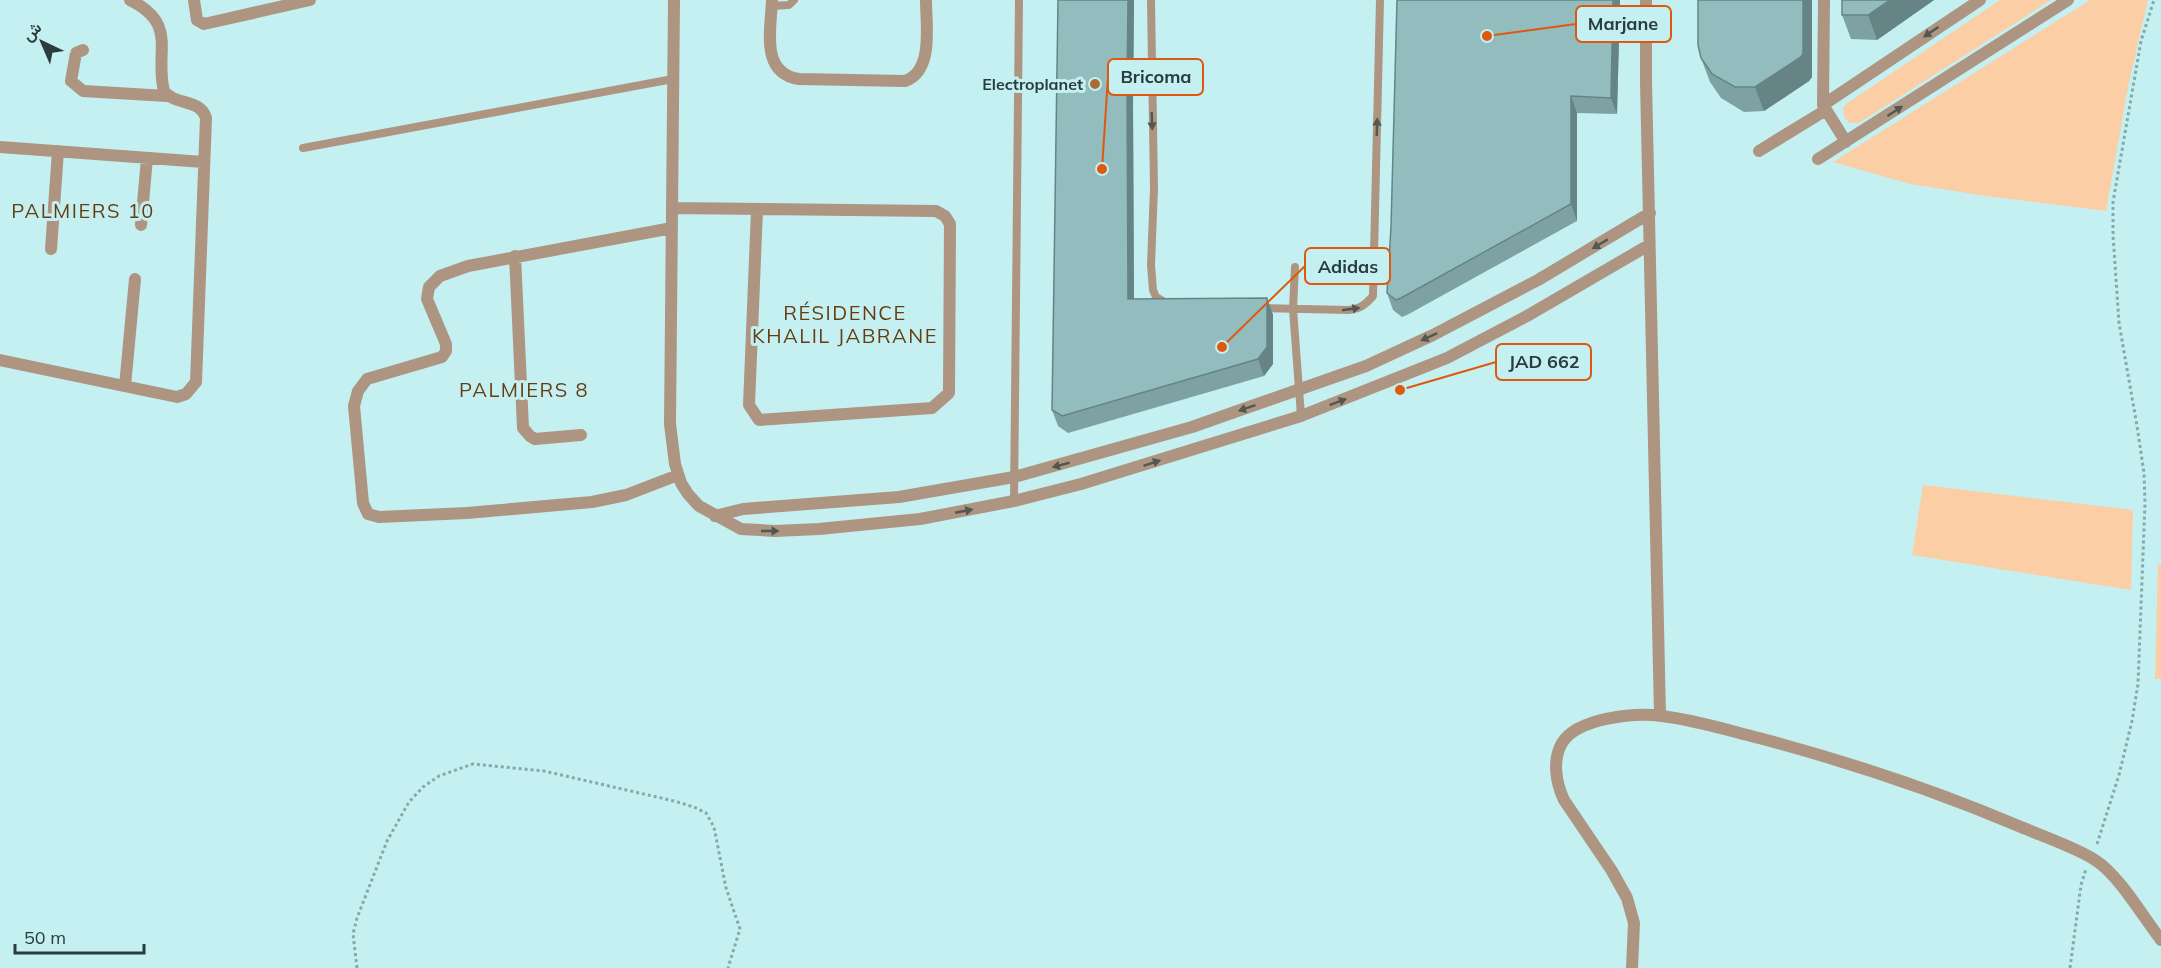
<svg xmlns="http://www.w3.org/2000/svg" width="2161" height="968" viewBox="0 0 2161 968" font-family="Mulish,Vazirmatn,sans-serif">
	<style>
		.green { fill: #fccea5 }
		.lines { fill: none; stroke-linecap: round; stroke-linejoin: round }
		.path { stroke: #86a8a9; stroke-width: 3; stroke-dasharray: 3 3; stroke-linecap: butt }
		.lane { stroke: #ad9581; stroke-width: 8 }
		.street { stroke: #ad9581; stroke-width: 12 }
		.wall { fill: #7ea2a3 }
		.shaded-wall { fill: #668485 }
		.building { fill: #92bcbe; stroke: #668485; stroke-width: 1.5 }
		.oneway { fill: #515751 }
		.poi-dot { fill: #aa6e30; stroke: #c4f0f2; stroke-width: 2 }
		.labels { text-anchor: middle; stroke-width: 6; stroke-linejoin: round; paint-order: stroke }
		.poi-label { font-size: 16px; font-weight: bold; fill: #2a3c3d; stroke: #c4f0f2; text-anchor: end }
		.quarter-label { font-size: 20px; letter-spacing: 1.5px; fill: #663d12; stroke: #c4f0f2 }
		.leader { fill: none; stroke: #de580e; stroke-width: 2 }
		.callout-dot { fill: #de580e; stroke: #c4f0f2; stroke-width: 2 }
		.callout { fill: #c4f0f2; stroke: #de580e; stroke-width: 2 }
		.callout-label { font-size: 18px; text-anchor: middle; font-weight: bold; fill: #2a3c3d }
	</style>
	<rect width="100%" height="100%" fill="#c4f0f2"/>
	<path class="green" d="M2000 0H2051L1859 123H1850L1844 117 1843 108 1846 104Z
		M2090 0H2148L2129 82 2106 211 1986 196 1910 184 1833 162Z
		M1923 485 2133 510 2131 590 1912 555Z
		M2158 564 2161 565V679H2155Z"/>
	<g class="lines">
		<path class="path" d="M2097 844 2119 775 2132 721 2138 684 2145 503 2144 473 2137 426 2119 323 2113 235V202L2141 41 2154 0
			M357 968 353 934 357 918 387 841 409 802 423 787 439 776 473 764 544 771 674 801 694 807 706 813 714 827 726 888 740 929 728 968
			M2070 968 2081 885 2086 869"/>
		<path class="lane" d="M1151 0 1154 188 1151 265 1153 290 1156 297 1168 304
			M771 6 789 5 794 0
			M303 148 673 79
			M1295 267 1293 309 1301 416
			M1262 308 1348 310C1360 309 1365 305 1373 296L1380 0
			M1014 501 1019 0"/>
		<path class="street" d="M194 0 197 20 204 24 310 0
			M674 0 670 424 675 464 681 483 688 494 699 506 741 529 775 531 819 529 920 519 1014 501 1081 484 1301 416 1447 358 1527 316 1649 245
			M772 0C771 29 760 73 799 79L905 81C934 71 926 25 926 0
			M1646 0V82L1660 715
			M1824 0 1823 105 1846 142
			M83 50 76 53 71 81 83 91 167 96
			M1823 105 1980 0
			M0 147 203 162
			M1759 151 1826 110
			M1818 159 2068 0
			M672 208 936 211 945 216 950 224 949 393 932 408 759 420 749 405 757 210
			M141 225 147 158
			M672 228 468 266 440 276 429 287 427 299 446 344V351L442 357 367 379 358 391 354 406 363 503 368 514 379 517 467 513 592 502 626 495 678 475
			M51 249 58 151
			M515 256 523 428 530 436 535 439 581 435
			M0 360 177 397 186 394 196 382 206 118C200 98 175 106 164 91 154 52 179 24 130 0
			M125 386 135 279
			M715 516 743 509 899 497 1014 477 1192 427 1366 366 1433 335 1538 280 1650 213
			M1632 968 1634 923 1627 898 1612 871 1564 800C1556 783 1552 760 1562 743 1577 718 1635 712 1662 716 1695 720 1727 730 1759 738 1850 762 1934 790 2021 827 2042 836 2077 848 2095 860 2119 875 2143 917 2161 940"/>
	</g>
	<path class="wall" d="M1058 0H1134L1133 103 1134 299 1267 298 1273 315V364L1264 376 1068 433 1058 426 1052 410Z
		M1620 0 1617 114 1577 113V221L1407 315 1402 317 1393 310 1387 293Z
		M1698 0H1812V77L1809 81 1764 111 1744 112 1721 98 1710 82 1701 58Z
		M1934 0 1877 40 1851 39 1842 15Z"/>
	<path class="shaded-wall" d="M1128 0H1134L1133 103 1134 315 1128 299 1127 86Z
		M1613 0H1620L1617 114 1611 98Z
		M1803 0H1812V77L1809 81 1764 111 1755 87Z
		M1890 0H1934L1877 40 1868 15Z
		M1571 96 1577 113V221L1571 204Z
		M1267 298 1273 315V364L1264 376 1258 359Z"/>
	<path class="building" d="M1058 0H1128L1127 86 1128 299 1267 298V347L1258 359 1062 416 1052 410Z
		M1397 0H1613L1611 98 1571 96V204L1401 298 1396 300 1387 293 1391 227Z
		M1698 0H1803V53L1801 57 1755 87H1735L1712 74 1701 58 1698 45Z
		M1842 0H1890L1868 15H1842Z"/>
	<defs><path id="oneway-solid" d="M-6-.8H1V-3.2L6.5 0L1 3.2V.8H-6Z" transform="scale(1.5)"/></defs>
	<g class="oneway">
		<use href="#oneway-solid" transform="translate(1931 32) rotate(146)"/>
		<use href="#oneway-solid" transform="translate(1895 111) rotate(-33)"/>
		<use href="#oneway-solid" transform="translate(1152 121) rotate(88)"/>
		<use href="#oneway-solid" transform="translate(1377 127) rotate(-88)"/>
		<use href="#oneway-solid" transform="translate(1600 244) rotate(149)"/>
		<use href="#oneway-solid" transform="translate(1351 309) rotate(-8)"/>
		<use href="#oneway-solid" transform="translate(1429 337) rotate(155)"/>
		<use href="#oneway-solid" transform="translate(1338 402) rotate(-21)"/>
		<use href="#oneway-solid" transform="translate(1247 408) rotate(161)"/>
		<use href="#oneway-solid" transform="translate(1152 463) rotate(-18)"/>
		<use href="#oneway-solid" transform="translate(1061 465) rotate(165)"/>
		<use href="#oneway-solid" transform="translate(964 511) rotate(-11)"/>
		<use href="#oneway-solid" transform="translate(770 531)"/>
	</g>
	<circle class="poi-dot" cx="1095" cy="84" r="6"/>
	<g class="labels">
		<g class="poi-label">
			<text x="1083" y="90">Electroplanet</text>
		</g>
		<g class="quarter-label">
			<text x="83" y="218">PALMIERS 10</text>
			<text x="845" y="320">RÉSIDENCE<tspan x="845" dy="23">KHALIL JABRANE</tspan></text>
			<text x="524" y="397">PALMIERS 8</text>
		</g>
	</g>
	<path class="leader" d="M1487 36L1576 24M1102 169L1108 77M1222 347L1305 266M1400 390L1496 362"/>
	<g class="callout-dot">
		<circle cx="1487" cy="36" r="6"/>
		<circle cx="1102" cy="169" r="6"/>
		<circle cx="1222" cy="347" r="6"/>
		<circle cx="1400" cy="390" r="6"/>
	</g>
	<g class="callout">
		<rect x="1576" y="6" width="95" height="36" rx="6"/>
		<rect x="1108" y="59" width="95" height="36" rx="6"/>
		<rect x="1305" y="248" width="85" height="36" rx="6"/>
		<rect x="1496" y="344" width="95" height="36" rx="6"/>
	</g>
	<g class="callout-label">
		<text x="1623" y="30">Marjane</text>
		<text x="1156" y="83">Bricoma</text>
		<text x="1348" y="273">Adidas</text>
		<text x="1544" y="368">JAD 662</text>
	</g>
	<g transform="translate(42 42) rotate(316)" stroke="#c4f0f2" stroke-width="4.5" paint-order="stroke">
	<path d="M0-4.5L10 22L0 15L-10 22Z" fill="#2a3c3d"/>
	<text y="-9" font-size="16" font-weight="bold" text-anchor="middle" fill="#2a3c3d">ش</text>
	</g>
	<path d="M15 944v9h129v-9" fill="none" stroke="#2a3c3d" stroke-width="3"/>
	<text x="24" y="944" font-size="18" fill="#2a3c3d" stroke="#c4f0f2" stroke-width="4.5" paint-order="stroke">50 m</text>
</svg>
